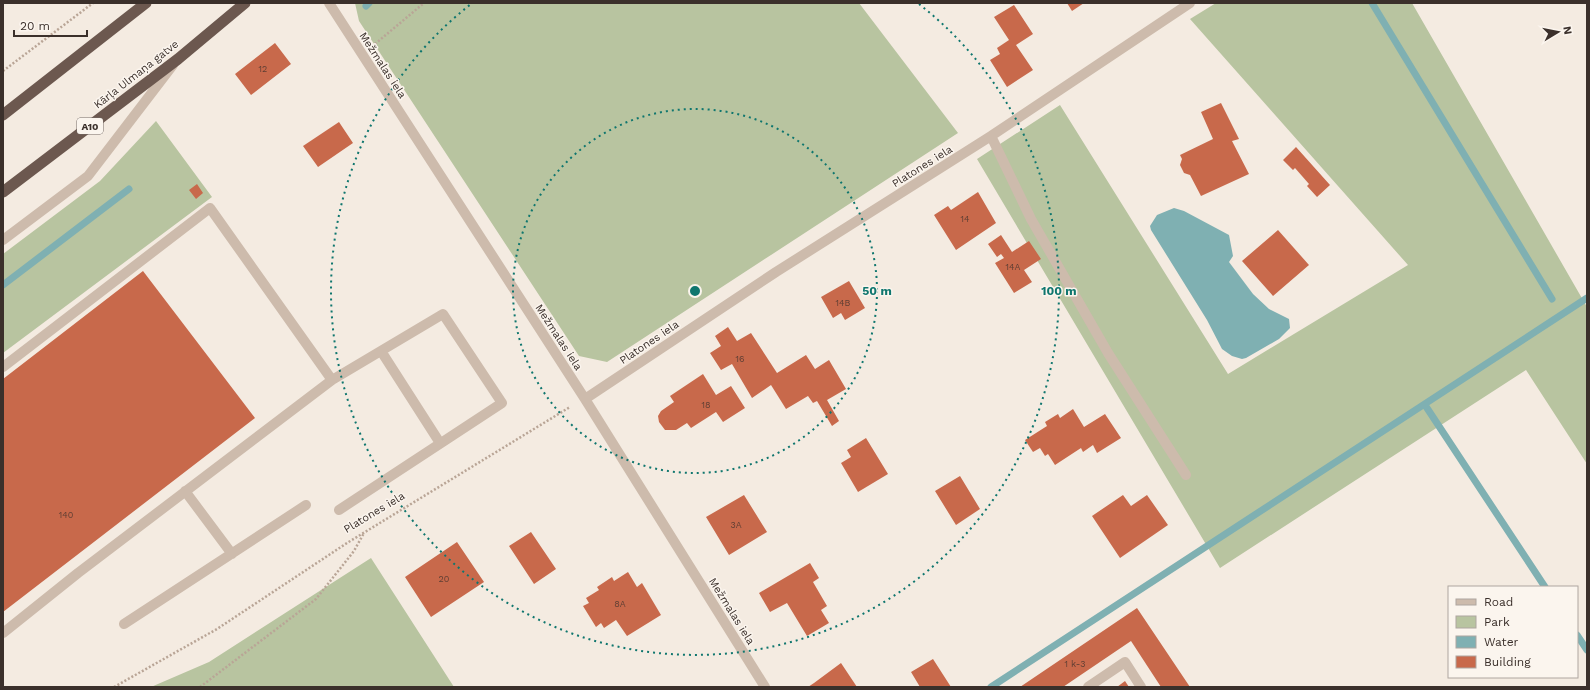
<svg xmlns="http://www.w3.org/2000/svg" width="1590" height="690" viewBox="0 0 1590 690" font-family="'Work Sans',sans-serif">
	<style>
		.green { fill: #b8c4a0 }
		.water { fill: #7fb0b2 }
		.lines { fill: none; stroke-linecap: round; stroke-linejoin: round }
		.stream { stroke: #7fb0b2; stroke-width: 7 }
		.building { fill: #c8694b }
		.path { stroke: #b9a596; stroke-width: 2.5; stroke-dasharray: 2 2; stroke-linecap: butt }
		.service { stroke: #cdbbac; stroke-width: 10 }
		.minor { stroke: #cdbbac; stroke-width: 10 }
		.trunk { stroke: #6c584f; stroke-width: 11 }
		.ring { fill: none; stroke: #0f766e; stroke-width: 2; stroke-dasharray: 2 4 }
		.labels { text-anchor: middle; stroke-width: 3; stroke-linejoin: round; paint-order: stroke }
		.number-label { font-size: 9px; fill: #5e3e33 }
		.shield { fill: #fbf5ee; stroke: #756b66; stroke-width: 1 }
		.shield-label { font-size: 10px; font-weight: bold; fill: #3b302b }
		.street-label { font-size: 11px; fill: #3b302b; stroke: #fbf5ee }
		.centre { fill: #0f766e; stroke: #fbf5ee; stroke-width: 2 }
		.ring-label { font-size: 12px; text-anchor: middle; font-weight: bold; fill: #0f766e; stroke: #fbf5ee; stroke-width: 3; stroke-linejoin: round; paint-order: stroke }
	</style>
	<rect width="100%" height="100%" fill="#f4ebe1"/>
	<path class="green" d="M355 3H859L958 133 607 362 579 356 359 21Z
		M1216 3H1412L1587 307V464L1526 370 1220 568 977 159 1060 105 1228 374 1408 265 1190 19Z
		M156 121 212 197 3 353V254L100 181Z
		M371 558 454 687H151L209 662Z"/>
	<path class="water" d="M1174 208 1184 211 1229 235 1233 256 1229 262 1253 294 1269 309 1289 319 1290 328 1279 339 1246 358 1242 359 1232 356 1222 349 1207 320 1151 230 1150 226 1157 215Z"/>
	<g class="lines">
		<path class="stream" d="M1372 3 1552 299
			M366 6 369 3
			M3 285 129 189
			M1425 405 1545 587
			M1577 635 1587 650
			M991 687 1587 298"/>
	</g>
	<path class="building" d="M1067 3H1084L1072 11Z
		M1014 5 1033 34 1016 45 1033 70 1007 87 990 60 1000 54 997 48 1009 40 994 17Z
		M275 43 291 64 251 95 235 74Z
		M1221 103 1239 139 1232 141 1249 174 1201 196 1190 175 1184 173 1180 165 1182 159 1180 155 1213 139 1201 112Z
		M339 122 353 143 318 167 303 146Z
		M1296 147 1330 185 1317 197 1307 186 1309 184 1295 168 1293 170 1283 160Z
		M197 184 203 193 196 199 189 190Z
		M978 192 996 223 956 250 934 215 948 206 951 210Z
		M1278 230 1309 265 1273 296 1242 261Z
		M1001 235 1012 252 1029 241 1041 259 1024 270 1032 282 1014 293 995 263 1004 258 1001 254 997 257 988 244Z
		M143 271 255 418 3 612V379Z
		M849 281 865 308 845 320 841 313 833 318 821 297Z
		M728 327 737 341 751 333 777 373 806 355 815 369 829 360 846 389 827 400 839 421 832 426 817 401 813 403 808 396 786 409 771 385 752 398 732 364 721 370 710 353 721 346 715 336Z
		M703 374 716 395 731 386 745 408 723 422 716 412 691 428 687 423 676 430H665L659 422 658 416 661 411 674 402 670 396Z
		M1073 409 1084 427 1105 414 1121 438 1097 453 1093 445 1083 452 1081 448 1055 465 1048 454 1045 456 1040 448 1033 452 1025 440 1047 426 1045 422 1058 414 1060 418Z
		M866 438 888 474 858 492 841 463 851 457 847 450Z
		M960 476 980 509 956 525 935 491Z
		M744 495 767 532 729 555 706 517Z
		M1123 495 1131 506 1147 495 1168 525 1120 558 1092 516Z
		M531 532 556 569 534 584 509 546Z
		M457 542 484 582 431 617 405 577Z
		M810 563 819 578 813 582 827 606 821 610 829 623 807 636 787 603 770 612 759 593Z
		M628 572 637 587 642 583 661 615 627 636 616 620 604 628 601 623 596 627 583 606 589 603 586 598 599 590 597 587 612 577 614 581Z
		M1137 608 1190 687H1161L1131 641 1063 687H1020Z
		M933 659 951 687H920L911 672Z
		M841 663 857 687H808L814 683Z
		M1125 681 1129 687H1117Z"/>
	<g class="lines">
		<path class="path" d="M375 44 424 3
			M3 71 93 3
			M114 687 217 629 347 543 570 407
			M200 687 316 599 354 551 364 533"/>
		<path class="service" d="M381 351 440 443
			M3 367 210 208 332 380 78 573 3 633
			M332 380 443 314 502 403 339 510
			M185 491 232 554
			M124 624 306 505
			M1088 687 1125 662 1141 687"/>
		<path class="minor" d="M329 3 585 399 765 687
			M991 136 1031 219 1108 353 1186 475
			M3 240 88 176 173 65
			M585 399 776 272 991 136 1190 3"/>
		<path class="trunk" d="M3 115 146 3
			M3 192 178 59 245 3"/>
	</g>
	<g class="ring">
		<circle cx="695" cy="291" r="182"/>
		<path d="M919 4A364 364 0 1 1 471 4"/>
	</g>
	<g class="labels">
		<g class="number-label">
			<text x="263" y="72">12</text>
			<text x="965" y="222">14</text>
			<text x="1013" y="270">14A</text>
			<text x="843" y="306">14B</text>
			<text x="740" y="362">16</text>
			<text x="706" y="408">18</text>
			<text x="66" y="518">140</text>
			<text x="736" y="528">3A</text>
			<text x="444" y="582">20</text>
			<text x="620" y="607">8A</text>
			<text x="1075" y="667">1 k-3</text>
		</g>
		<rect class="shield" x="77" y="118" width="26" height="16" rx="3"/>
		<g class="shield-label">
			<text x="90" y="130">A10</text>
		</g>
		<g class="street-label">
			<text transform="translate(383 65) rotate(57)" y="4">Mežmalas iela</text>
			<text transform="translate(136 74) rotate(-38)" y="4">Kārļa Ulmaņa gatve</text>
			<text transform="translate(922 166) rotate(-32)" y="4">Platones iela</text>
			<text transform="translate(559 337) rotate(57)" y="4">Mežmalas iela</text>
			<text transform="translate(649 342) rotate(-34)" y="4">Platones iela</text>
			<text transform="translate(374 512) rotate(-31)" y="4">Platones iela</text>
			<text transform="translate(732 611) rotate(58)" y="4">Mežmalas iela</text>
		</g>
	</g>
	<circle cx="695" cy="291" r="6" class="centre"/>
	<g class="ring-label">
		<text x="877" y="295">50 m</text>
		<text x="1059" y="295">100 m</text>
	</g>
	<rect width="1590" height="690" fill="none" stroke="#3b302b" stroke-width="8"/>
	<rect x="1448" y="586" width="130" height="92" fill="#fbf5ee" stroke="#aea6a0"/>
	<rect x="1456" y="599" width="20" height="6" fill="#cdbbac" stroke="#aea6a0"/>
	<text x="1484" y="606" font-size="12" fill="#3b302b">Road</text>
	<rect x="1456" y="616" width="20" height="12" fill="#b8c4a0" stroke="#aea6a0"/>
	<text x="1484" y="626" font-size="12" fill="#3b302b">Park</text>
	<rect x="1456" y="636" width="20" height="12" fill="#7fb0b2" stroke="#aea6a0"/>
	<text x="1484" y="646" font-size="12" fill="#3b302b">Water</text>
	<rect x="1456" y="656" width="20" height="12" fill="#c8694b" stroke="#aea6a0"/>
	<text x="1484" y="666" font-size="12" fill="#3b302b">Building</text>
	<g transform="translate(1558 32) rotate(80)" stroke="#fbf5ee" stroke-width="3" paint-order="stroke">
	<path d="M0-3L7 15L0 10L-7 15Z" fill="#3b302b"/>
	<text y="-6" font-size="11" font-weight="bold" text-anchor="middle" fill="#3b302b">N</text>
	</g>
	<path d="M14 30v6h73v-6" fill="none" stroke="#3b302b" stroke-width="2"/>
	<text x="20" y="30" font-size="12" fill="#3b302b" stroke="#fbf5ee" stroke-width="3" paint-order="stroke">20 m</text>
</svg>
